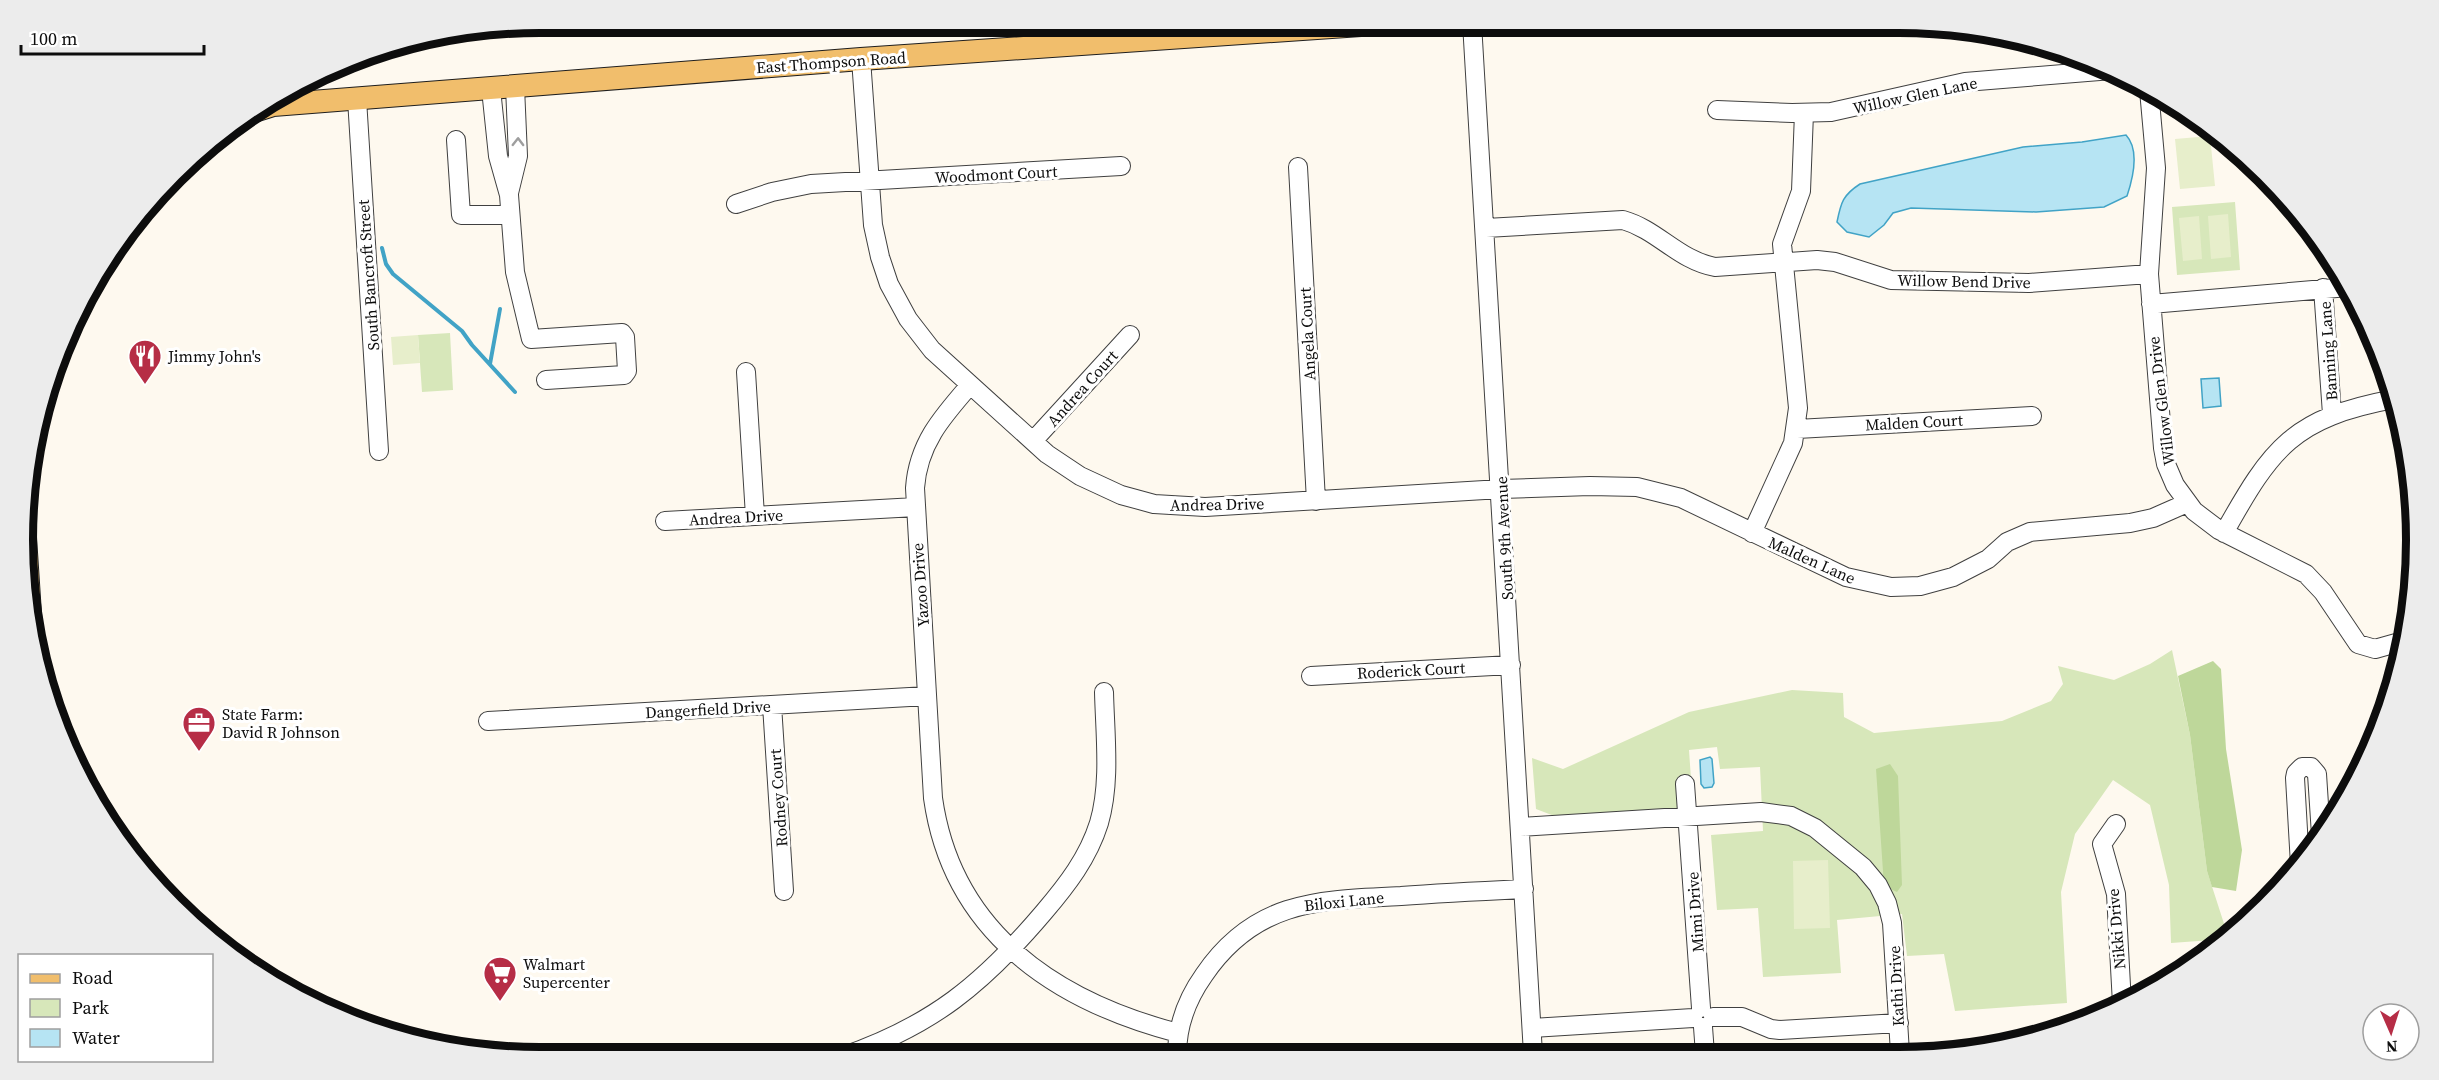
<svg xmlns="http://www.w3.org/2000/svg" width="2439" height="1080" viewBox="0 0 2439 1080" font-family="'Source Serif 4',serif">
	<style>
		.green { fill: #d7e7ba }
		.forest { fill: #bed79a }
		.pitch { fill: #e7eecb }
		.water { fill: #b6e4f3; stroke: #41a3c6; stroke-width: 1.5 }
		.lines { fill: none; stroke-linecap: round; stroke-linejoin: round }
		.stream { stroke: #41a3c6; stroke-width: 4 }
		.minor-casing { stroke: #404040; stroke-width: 20 }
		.major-casing { stroke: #1e1e1e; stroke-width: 24 }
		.minor { stroke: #fff; stroke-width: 18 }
		.major { stroke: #f1be6c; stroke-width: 22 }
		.oneway { stroke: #9e9e9e }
		.labels { text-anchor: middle; stroke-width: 6; stroke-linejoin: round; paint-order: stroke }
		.street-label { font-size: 16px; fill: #0d0d0d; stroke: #fff }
		.poi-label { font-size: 16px; fill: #0d0d0d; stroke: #fff; text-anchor: start }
		.rim { fill: none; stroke: #0d0d0d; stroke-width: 8 }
	</style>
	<rect width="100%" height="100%" fill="#fef9ef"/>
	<path class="green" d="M2235 202 2240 270 2177 275 2172 207Z
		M450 333 453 390 422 392 418 335Z
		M2172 650 2190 735 2207 871 2228 936 2226 939 2171 943 2169 885 2150 805 2113 780 2075 834 2061 892 2067 1003 1955 1011 1944 954 1907 956 1902 914 1837 920 1841 973 1763 977 1758 908 1717 910 1711 835 1763 831 1760 767 1720 769 1717 747 1689 750 1693 808 1557 817 1536 809 1532 758 1563 769 1689 712 1792 690 1843 693 1844 717 1874 733 2002 721 2051 701 2063 684 2058 666 2114 680 2150 664Z"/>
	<path class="forest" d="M2213 661 2221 669 2226 749 2242 850 2236 891 2212 887 2207 871 2190 735 2178 676Z
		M1890 764 1898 776 1902 885 1897 892 1884 886 1876 769Z"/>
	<path class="pitch" d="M2210 136 2215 186 2180 189 2175 139Z
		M2228 214 2231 257 2211 259 2208 216Z
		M2199 216 2202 259 2183 261 2179 218Z
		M418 335 420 363 393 365 391 337Z
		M1828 860 1830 928 1794 929 1793 861Z"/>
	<path class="water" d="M2126 135C2140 150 2133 178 2127 196L2104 207 2036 212 1911 208 1893 213 1884 225 1869 237 1847 232 1837 222C1841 202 1843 195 1860 184L2023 147 2082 142Z
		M2219 378 2221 406 2203 408 2201 379Z
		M1710 757 1712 759 1714 783 1712 787 1704 788 1701 784 1700 760Z"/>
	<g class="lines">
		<path class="stream" d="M382 248 386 264 393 274 462 331 472 345 515 392
			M490 364 500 309"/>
		<defs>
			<path id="minor" d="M1472 23 1533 1054
				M861 59 873 225 880 257 889 284 908 319 932 350 1047 454 1080 476 1121 495 1154 504 1205 507 1501 489 1590 486 1637 487 1681 498 1846 577 1891 587 1920 586 1953 577 1988 559 2007 542 2030 532 2130 523 2153 518 2187 503
				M491 89 498 156 509 195 515 272 531 339 622 333 625 337 627 371 624 375 546 380
				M2149 90 2156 168 2149 274 2163 448 2166 464 2175 485 2194 511 2219 530 2306 574 2323 592 2358 644 2375 649 2407 640
				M357 99 379 451
				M1717 110 1792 113 1831 112 1965 82 2112 70
				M456 140 461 215H510
				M1298 167 1316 501
				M509 193 518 156 515 87
				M736 204 772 192 811 184 1121 166
				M1486 228 1623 220C1658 230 1678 260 1715 267L1817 260 1835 262 1891 280 2029 283 2149 274
				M2323 288 2332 414
				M2151 304 2348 287
				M746 372 755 516
				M970 385C942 417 918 444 915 488L933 798C952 932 1055 1001 1178 1033
				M1797 429 2032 416
				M1033 441 1130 335
				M665 521 916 507
				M1752 533 1793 443 1798 408 1782 244 1801 191 1804 113
				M2224 533C2272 447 2293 418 2394 399
				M1311 676 1511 665
				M772 705 784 891
				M488 721 927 696
				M1685 784 1701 1008
				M2116 824 2102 844 2116 894 2122 1004
				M1520 827 1761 812 1791 816 1815 828 1863 867 1878 885 1887 903 1892 923 1900 1053
				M2300 865 2295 778 2296 773 2302 767H2311L2317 774 2321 835
				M1713 1017H1742L1771 1029 1780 1030 1899 1023
				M1703 1027 1705 1054
				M1532 1028 1693 1018
				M1177 1055C1177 1026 1187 999 1204 975 1255 900 1319 900 1401 896 1442 893 1483 891 1524 889
				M841 1057C932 1026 983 984 1044 912 1067 885 1088 858 1099 823 1111 782 1105 735 1104 692"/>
			<path id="major" d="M254 111 273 105 861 59 1390 23
				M24 522 31 629"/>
		</defs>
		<use href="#minor" class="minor-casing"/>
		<use href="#major" class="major-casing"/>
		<use href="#minor" class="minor"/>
		<use href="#major" class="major"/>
	</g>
	<defs><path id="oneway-chevron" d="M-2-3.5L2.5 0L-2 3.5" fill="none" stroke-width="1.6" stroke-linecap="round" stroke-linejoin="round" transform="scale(1.5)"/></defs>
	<use class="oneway" href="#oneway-chevron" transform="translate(518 142) rotate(-89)"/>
	<defs>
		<symbol id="restaurant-pin" viewBox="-11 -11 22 30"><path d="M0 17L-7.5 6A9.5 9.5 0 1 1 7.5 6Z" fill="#b62d46" stroke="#fff"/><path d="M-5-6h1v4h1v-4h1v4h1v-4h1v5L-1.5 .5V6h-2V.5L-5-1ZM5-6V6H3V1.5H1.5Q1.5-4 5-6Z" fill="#fff"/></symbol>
		<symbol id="office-pin" viewBox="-11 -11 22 30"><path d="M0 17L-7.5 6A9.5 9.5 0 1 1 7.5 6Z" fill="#b62d46" stroke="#fff"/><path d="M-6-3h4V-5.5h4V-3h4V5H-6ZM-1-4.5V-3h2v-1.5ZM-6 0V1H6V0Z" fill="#fff"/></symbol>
		<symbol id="supermarket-pin" viewBox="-11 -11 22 30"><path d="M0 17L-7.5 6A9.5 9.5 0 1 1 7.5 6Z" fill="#b62d46" stroke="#fff"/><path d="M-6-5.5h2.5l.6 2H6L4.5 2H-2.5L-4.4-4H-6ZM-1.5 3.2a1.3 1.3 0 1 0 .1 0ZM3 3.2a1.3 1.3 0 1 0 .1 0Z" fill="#fff"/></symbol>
	</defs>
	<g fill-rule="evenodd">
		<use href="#restaurant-pin" x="126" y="337" width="38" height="52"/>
		<use href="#office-pin" x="180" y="704" width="38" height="52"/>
		<use href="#supermarket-pin" x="481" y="954" width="38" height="52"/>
	</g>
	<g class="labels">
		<g class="street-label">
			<text transform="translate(831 62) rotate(-4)" y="6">East Thompson Road</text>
			<text transform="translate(1915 95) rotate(-12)" y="6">Willow Glen Lane</text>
			<text transform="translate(996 174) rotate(-3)" y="6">Woodmont Court</text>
			<text transform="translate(368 275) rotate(-94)" y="6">South Bancroft Street</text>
			<text transform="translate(1964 281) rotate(1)" y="6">Willow Bend Drive</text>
			<text transform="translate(1307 334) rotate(-93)" y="6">Angela Court</text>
			<text transform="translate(2328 351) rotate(-94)" y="6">Banning Lane</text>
			<text transform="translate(1082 388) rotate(-48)" y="6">Andrea Court</text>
			<text transform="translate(2161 401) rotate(-97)" y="6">Willow Glen Drive</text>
			<text transform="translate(1914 422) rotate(-3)" y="6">Malden Court</text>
			<text transform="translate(1217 504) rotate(-1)" y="6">Andrea Drive</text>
			<text transform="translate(736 517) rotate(-3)" y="6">Andrea Drive</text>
			<text transform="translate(1504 538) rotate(-93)" y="6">South 9th Avenue</text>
			<text transform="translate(1812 560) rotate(24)" y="6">Malden Lane</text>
			<text transform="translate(920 585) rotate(-94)" y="6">Yazoo Drive</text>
			<text transform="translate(1411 670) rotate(-3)" y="6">Roderick Court</text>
			<text transform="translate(708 709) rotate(-3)" y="6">Dangerfield Drive</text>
			<text transform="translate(778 798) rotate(-94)" y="6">Rodney Court</text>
			<text transform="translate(1344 901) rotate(-6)" y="6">Biloxi Lane</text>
			<text transform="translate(1695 912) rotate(-94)" y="6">Mimi Drive</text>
			<text transform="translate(2116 929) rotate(-95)" y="6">Nikki Drive</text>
			<text transform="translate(1896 986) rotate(-93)" y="6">Kathi Drive</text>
		</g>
		<g class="poi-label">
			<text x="168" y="362">Jimmy John's</text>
			<text x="222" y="720">State Farm:<tspan x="222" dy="18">David R Johnson</tspan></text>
			<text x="523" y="970">Walmart<tspan x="523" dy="18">Supercenter</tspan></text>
		</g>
	</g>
	<path d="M0 0H2439V1080H0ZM540 33H1899A507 507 0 0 1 2406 540V540A507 507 0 0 1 1899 1047H540A507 507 0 0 1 33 540V540A507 507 0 0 1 540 33Z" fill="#ececec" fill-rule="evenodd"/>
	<path class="rim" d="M540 33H1899A507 507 0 0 1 2406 540V540A507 507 0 0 1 1899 1047H540A507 507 0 0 1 33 540V540A507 507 0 0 1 540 33Z"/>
	<rect x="18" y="954" width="195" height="108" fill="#ffffff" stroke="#9e9e9e" stroke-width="1.5"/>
	<rect x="30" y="974" width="30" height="9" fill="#f1be6c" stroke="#9e9e9e" stroke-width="1.5"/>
	<text x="72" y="984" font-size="18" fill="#0d0d0d">Road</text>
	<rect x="30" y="999" width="30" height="18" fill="#d7e7ba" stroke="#9e9e9e" stroke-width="1.5"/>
	<text x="72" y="1014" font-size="18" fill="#0d0d0d">Park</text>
	<rect x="30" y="1029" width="30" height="18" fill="#b6e4f3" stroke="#9e9e9e" stroke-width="1.5"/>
	<text x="72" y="1044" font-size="18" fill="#0d0d0d">Water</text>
	<g transform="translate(2391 1032) rotate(177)"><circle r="28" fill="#ffffff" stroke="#9e9e9e" stroke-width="1.5"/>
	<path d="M0-4.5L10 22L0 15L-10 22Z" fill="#b62d46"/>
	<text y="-9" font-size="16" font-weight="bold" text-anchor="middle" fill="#0d0d0d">N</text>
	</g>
	<path d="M21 45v9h183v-9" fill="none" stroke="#0d0d0d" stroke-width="3"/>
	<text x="30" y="45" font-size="18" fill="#0d0d0d" stroke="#ffffff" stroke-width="4.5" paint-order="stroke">100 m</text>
</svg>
